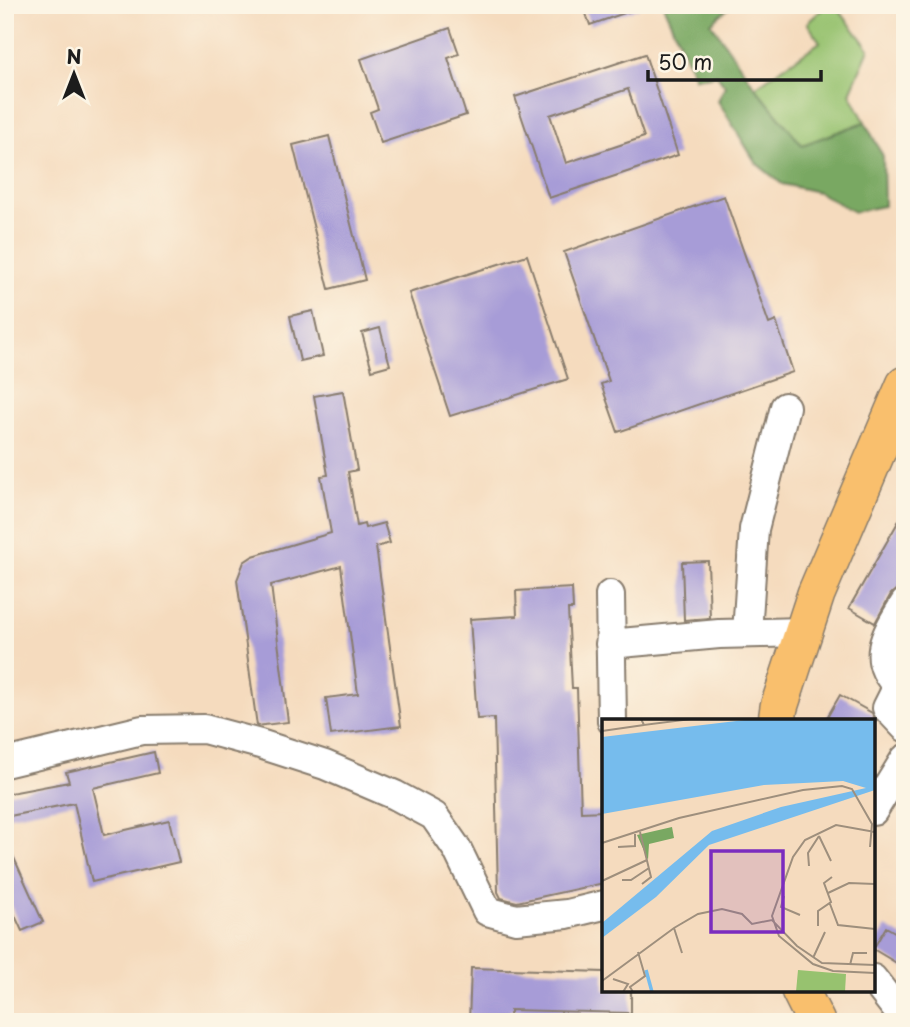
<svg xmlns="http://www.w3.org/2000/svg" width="910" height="1027" viewBox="0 0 910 1027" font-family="'Playpen Sans',sans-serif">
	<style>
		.green { fill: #97c26f; stroke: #5a6f46; stroke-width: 2 }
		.forest { fill: #79a862; stroke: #4a623f; stroke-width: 2 }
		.building { fill: #a79cd7; fill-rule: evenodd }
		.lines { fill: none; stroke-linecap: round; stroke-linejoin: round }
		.minor-casing { stroke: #887c6d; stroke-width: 32 }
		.major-casing { stroke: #887c6d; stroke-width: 40 }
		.minor { stroke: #fff; stroke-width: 28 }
		.major { stroke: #f9bf6d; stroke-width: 37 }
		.inset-river { fill: none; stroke: #76bced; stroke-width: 3.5 }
		.inset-road { fill: none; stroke: #9e8f7d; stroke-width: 2 }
		.view { fill: #7b2cbf; fill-opacity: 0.15; stroke: #7b2cbf; stroke-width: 3.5 }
		.inset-edge { fill: none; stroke: #1c1c1c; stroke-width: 3.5 }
	</style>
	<rect width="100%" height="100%" fill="#fcf5e5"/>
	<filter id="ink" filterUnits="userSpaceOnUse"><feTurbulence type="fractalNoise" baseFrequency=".0143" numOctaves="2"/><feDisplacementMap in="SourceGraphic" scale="14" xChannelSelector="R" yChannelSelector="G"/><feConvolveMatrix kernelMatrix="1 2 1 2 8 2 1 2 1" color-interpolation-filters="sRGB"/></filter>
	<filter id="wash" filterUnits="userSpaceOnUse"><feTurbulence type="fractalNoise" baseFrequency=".00686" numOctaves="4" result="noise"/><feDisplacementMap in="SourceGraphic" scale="28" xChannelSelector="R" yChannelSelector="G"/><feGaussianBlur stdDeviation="1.57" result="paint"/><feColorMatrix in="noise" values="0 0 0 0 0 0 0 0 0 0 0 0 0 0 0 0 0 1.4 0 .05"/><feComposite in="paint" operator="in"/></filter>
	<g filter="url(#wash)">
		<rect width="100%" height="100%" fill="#f5dbbe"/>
		<path class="green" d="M827 5H835L869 49 850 93 865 122 802 146 755 87 820 42 807 23Z"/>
		<path class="forest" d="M663 5H732L711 23 755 87 802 145 865 122 883 156 884 206 854 212 818 192 782 184 756 163 718 101 725 86 717 75 695 78Z"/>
		<g id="blocks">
			<path class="building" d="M583 5H639V8L590 25Z
				M450 28 459 54 448 58 466 115 381 143 370 112 378 109 361 59Z
				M645 54 678 155 549 198 515 97ZM628 89 644 137 566 163 550 115Z
				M329 136 365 280 329 289 293 145Z
				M724 196 769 324 776 321 793 372 618 432 601 384 609 381 564 252Z
				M527 255 568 379 450 416 409 293Z
				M313 311 323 356 300 361 290 316Z
				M380 328 390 365 372 370 362 333Z
				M343 391 357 470 348 472 357 526 364 524 365 528 384 523 390 543 376 547 401 726 331 735 326 698 358 694 341 566 271 585 288 722 257 726 237 580 244 562 253 556 331 533 321 476 328 475 314 396Z
				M905 510V586L898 588 891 594 875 623 849 608Z
				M708 561 710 618 684 620 682 562Z
				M572 588 573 609H568L572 688H577L581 812 604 811V883L517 902 501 898 498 892 494 718 477 719 470 619 517 616 516 591Z
				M840 695 872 713 876 721H825Z
				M154 752 158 773 93 788 104 835 169 820 179 862 92 882 74 803 5 817V794L69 782 66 772Z
				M5 838 43 922 22 931 5 894Z
				M886 927 905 938V968L873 949Z
				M471 968 604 972V990H631V1013L510 1010V1022H469Z"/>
		</g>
	</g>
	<g filter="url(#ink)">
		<use href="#blocks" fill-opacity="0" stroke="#887c6d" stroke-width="2"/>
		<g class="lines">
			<defs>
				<path id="minor" d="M610 595 612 721
					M905 603C888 631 868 658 898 686L887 708 905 727
					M747 633 754 529 785 407
					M610 644 719 634 804 632
					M5 763 142 730 204 729 260 744 325 765 395 795 434 816 457 849 487 911 516 919 567 914 604 905
					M873 811 905 759
					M873 979 905 1020"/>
				<path id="major" d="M777 721 779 707 816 594 905 385
					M800 990 816 1022"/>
			</defs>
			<use href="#minor" class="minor-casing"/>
			<use href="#major" class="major-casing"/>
			<use href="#minor" class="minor"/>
			<use href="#major" class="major"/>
		</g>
	</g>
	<g transform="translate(602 719)">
		<rect width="273" height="273" fill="#f5dbbe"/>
		<path d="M196 251 244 255 243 273H194Z" fill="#97c26f"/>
		<path d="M70 108 72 119 47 125 46 141 35 116Z" fill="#79a862"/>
		<path d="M151 0H273V71L107 126 54 178 0 219V204L110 112 179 88 264 69 241 62 162 66 0 95V18Z" fill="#76bced"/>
		<path class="inset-river" d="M44 251 50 273"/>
		<path class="inset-road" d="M39 0 42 6 89 0M0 12 42 6M38 113 49 158 40 165M273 113 234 106 203 121 191 138 170 197 177 217 211 245 231 252 273 254M217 117 229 142M0 124 77 99 201 71 240 67 250 70 270 105 268 128M16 128 33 127V115M207 147 206 134 217 117M20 161H29L47 149M0 162 45 141M226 174 247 164 273 165M182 177 179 188 198 196M228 185 236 206 273 210M216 207V192L229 183 222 164 230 158M72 209 80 234M211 239 223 213M248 246 251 234H265M11 260 26 265 21 273M0 262 72 209 96 195 120 190 140 195 150 205 170 201 195 227 220 244 273 246M31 273 28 268 43 257 36 233"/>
		<path class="view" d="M109 132H181V213H109Z"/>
		<rect width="273" height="273" class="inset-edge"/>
	</g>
	<rect width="910" height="1027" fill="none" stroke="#fcf5e5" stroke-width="28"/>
	<g transform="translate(74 74)" stroke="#fcf5e5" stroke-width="5" paint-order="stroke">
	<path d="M0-5L12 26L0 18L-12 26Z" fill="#1c1c1c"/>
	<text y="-10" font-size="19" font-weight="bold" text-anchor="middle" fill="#1c1c1c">N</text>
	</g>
	<path d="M648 70v10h173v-10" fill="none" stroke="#1c1c1c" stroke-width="3.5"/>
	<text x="658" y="70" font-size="21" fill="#1c1c1c" stroke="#fcf5e5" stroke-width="5" paint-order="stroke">50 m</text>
</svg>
